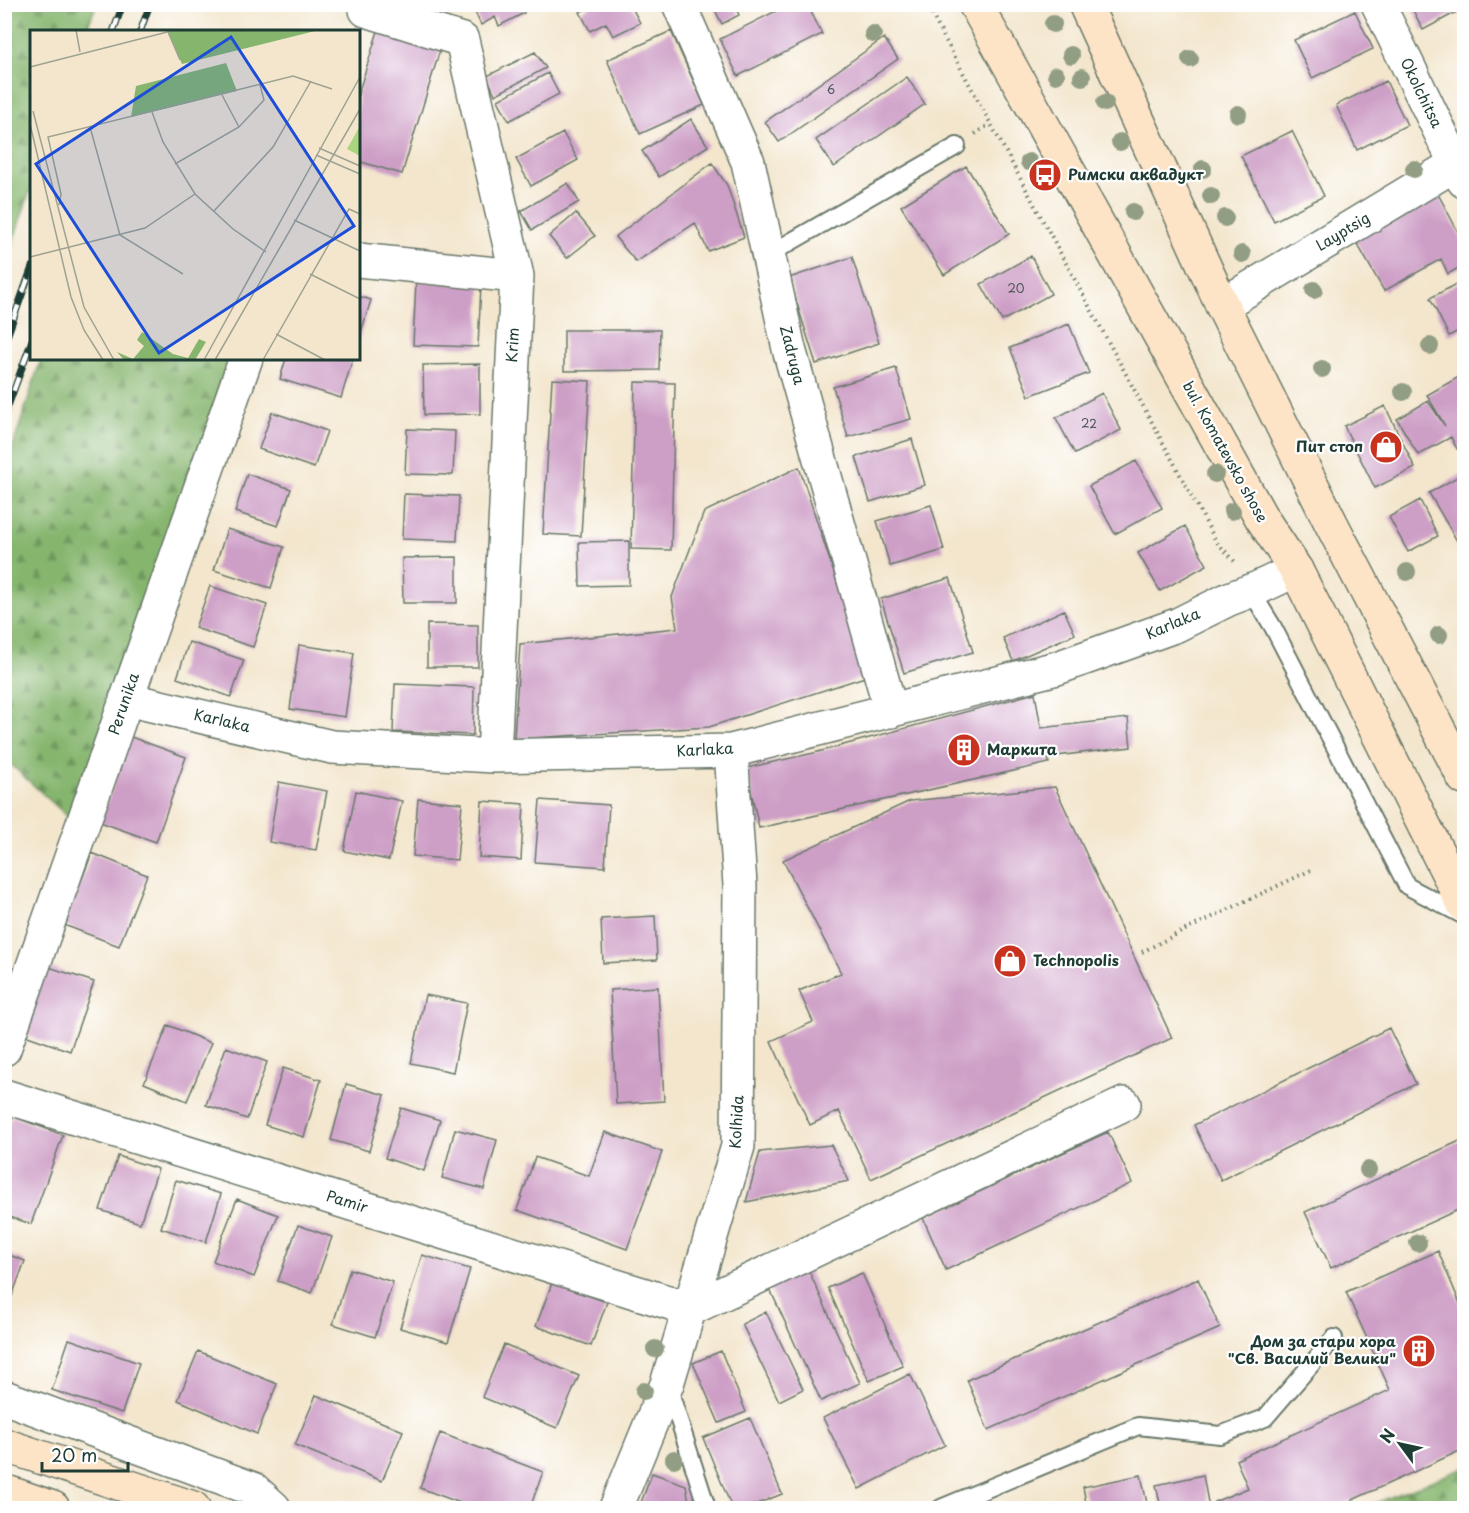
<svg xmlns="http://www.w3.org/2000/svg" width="1469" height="1513" viewBox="0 0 1469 1513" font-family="'Playpen Sans',sans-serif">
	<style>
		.forest { fill: url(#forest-firs); stroke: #527a51; stroke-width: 1.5 }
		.building { fill: #cd9ec6 }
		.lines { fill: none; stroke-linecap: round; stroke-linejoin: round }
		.service-casing { stroke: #69786a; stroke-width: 20 }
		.minor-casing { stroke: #69786a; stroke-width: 36 }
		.secondary-casing { stroke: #69786a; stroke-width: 36 }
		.path { stroke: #69786a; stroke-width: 4; stroke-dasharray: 1.5 4.5; stroke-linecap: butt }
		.service { stroke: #fff; stroke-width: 16 }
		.minor { stroke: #fff; stroke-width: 33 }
		.secondary { stroke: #fee4c6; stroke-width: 33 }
		.rail-casing { stroke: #1f3d34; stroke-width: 7 }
		.rail { stroke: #fff; stroke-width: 4.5; stroke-dasharray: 14; stroke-linecap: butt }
		.tree { fill: #929e83 }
		.labels { text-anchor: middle; stroke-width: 4.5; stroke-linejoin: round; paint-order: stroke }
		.number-label { font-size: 12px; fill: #4a5558 }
		.street-label { font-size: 15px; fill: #1f3d34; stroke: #fff }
		.poi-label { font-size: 15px; font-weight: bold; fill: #1f3d34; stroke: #fff; text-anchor: start }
		.inset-road { fill: none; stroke: #9ea290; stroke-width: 1.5 }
		.view { fill: #1d4ed8; fill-opacity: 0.15; stroke: #1d4ed8; stroke-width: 3 }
		.inset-edge { fill: none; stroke: #1f3d34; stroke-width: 3 }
	</style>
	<defs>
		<pattern id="forest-firs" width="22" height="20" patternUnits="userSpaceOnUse" patternTransform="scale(1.5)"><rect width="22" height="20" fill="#86b66e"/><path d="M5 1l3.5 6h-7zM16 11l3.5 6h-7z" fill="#6d955b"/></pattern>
	</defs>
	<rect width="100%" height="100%" fill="#fff"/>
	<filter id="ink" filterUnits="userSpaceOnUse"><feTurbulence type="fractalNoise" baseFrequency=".0167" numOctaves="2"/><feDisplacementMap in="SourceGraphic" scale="12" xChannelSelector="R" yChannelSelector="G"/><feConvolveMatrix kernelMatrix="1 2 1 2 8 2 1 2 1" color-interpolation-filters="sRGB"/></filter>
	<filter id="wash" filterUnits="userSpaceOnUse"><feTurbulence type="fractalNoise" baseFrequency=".008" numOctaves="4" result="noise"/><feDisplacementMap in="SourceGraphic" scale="24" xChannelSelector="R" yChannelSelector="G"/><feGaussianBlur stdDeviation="1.35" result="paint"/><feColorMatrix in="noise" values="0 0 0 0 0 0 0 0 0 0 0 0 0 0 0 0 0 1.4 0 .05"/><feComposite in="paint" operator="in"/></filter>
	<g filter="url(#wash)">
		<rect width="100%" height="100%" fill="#f3e6cd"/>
		<path class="forest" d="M5 4 96 5 86 31 32 32 31 188 5 265Z
			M41 359H247L81 829 5 759V471Z
			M1464 1468V1508H1363Z"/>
		<g id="blocks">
			<path class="building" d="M471 4H522L524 13 499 26 495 17 481 25Z
				M594 4H630L640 23 613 36 606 23 590 31 580 12Z
				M712 4H734L739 15 722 24Z
				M790 4H807L822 34 738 76 720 39Z
				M1410 4H1463L1464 8 1423 30Z
				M1355 11 1373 49 1312 78 1294 40Z
				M378 31 440 50 402 174 358 161V94Z
				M671 31 704 105 640 134 607 60Z
				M884 38 898 59 779 142 765 122Z
				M535 52 546 68 495 95 487 76Z
				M548 73 559 94 509 121 498 100Z
				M907 77 925 104 834 167 816 140Z
				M1386 81 1407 125 1357 150 1336 105Z
				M691 119 708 146 659 177 642 151Z
				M1292 131 1324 196 1274 221 1241 156Z
				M563 133 578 160 531 186 516 159Z
				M712 163 727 185 744 237 708 251 695 223 636 262 615 237Z
				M966 166 1009 234 944 275 901 206Z
				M568 183 579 202 532 230 521 211Z
				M1437 192 1464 243V265L1448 274 1441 259 1384 291 1354 238Z
				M576 213 595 236 567 258 549 236Z
				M1031 256 1051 294 1002 321 981 284Z
				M852 257 879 343 816 364 789 278Z
				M1464 280V328L1449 336 1430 298Z
				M416 281 481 285 478 347 413 345Z
				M358 296 371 300 359 339H358Z
				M1069 324 1089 373 1029 396 1010 348Z
				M564 330H660L659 370 564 371Z
				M286 358H353L341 398 280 379Z
				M480 364V414L424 415 423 365Z
				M896 368 911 419 848 437 833 387Z
				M1464 374V445L1457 449 1451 437 1418 455 1397 419 1428 401 1445 426 1427 395Z
				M552 379 590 381 581 536 543 534Z
				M635 382 675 383 671 550 631 549Z
				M1102 393 1121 430 1075 454 1056 418Z
				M1385 406 1415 468 1375 488 1344 426Z
				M272 412 327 431 314 468 259 449Z
				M407 429 455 431 453 475 405 474Z
				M912 439 925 485 870 502 856 457Z
				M1136 461 1162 508 1115 534 1089 486Z
				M799 467 868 676 709 727 514 739 520 644 677 628 672 597 704 512Z
				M1464 473V537L1457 541 1429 493Z
				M247 474 291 489 278 526 235 512Z
				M404 494 459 496 457 541 402 539Z
				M1420 500 1438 536 1408 552 1389 517Z
				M931 505 944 550 890 566 877 521Z
				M1185 526 1207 565 1160 591 1138 553Z
				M227 529 284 547 271 588 214 570Z
				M629 541V585L580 586 579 542Z
				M457 557V603H403L402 558Z
				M950 578 973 652 904 673 881 599Z
				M210 586 267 605 253 647 195 628Z
				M1064 610 1075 634 1013 661 1003 638Z
				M427 624 478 625V667H427Z
				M189 642 244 660 231 697 177 678Z
				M299 645 354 653 345 717 290 709Z
				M395 684 474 687 473 735 393 732Z
				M1035 693 1041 728 1128 718 1131 747 1048 757 1049 763 759 828 746 768 814 753Z
				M131 737 186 757 156 842 100 822Z
				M279 782 327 791 316 850 269 842Z
				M1055 787 1172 1038 871 1179 839 1111 810 1125 771 1041 813 1022 799 991 841 973 783 860 910 801Z
				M356 791 402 801 389 860 344 851Z
				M418 799 462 803 457 860 413 856Z
				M540 800 609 805 605 867 535 862Z
				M482 801 524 804 521 860 479 857Z
				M92 853 147 875 119 946 64 925Z
				M655 916 657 960 603 963 601 919Z
				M46 966 94 982 70 1051 22 1034Z
				M658 987 664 1101 616 1104 610 990Z
				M425 995 467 1003 453 1072 411 1063Z
				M168 1025 211 1043 187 1101 144 1083Z
				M1389 1028 1416 1084 1221 1180 1194 1125Z
				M226 1047 267 1062 247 1119 206 1105Z
				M283 1068 321 1080 304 1137 265 1125Z
				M346 1084 385 1095 369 1151 331 1140Z
				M401 1108 440 1120 424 1171 385 1158Z
				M12 1116 63 1135 31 1224 4 1215V1135Z
				M455 1129 497 1140 484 1189 442 1178Z
				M605 1132 662 1152 627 1249 517 1210 535 1157 589 1176Z
				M1108 1132 1132 1183 946 1270 923 1218Z
				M1464 1139V1207L1331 1268 1305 1212Z
				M831 1145 849 1181 746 1202 760 1152Z
				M118 1156 158 1169 140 1223 100 1210Z
				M176 1180 221 1194 206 1242 161 1228Z
				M237 1199 278 1215 254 1277 213 1261Z
				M298 1225 332 1237 312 1293 278 1281Z
				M1438 1251 1464 1313V1449L1335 1508H1217L1214 1502 1248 1488 1236 1460 1390 1390 1346 1292Z
				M4 1253 25 1261 5 1315H4Z
				M422 1255 470 1269 448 1342 400 1328Z
				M350 1269 393 1282 375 1337 333 1324Z
				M808 1269 860 1383 821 1401 769 1287Z
				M862 1273 903 1366 869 1381 828 1288Z
				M1198 1279 1220 1328 988 1430 967 1380Z
				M552 1283 607 1302 591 1346 536 1326Z
				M766 1312 803 1389 779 1401 742 1324Z
				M69 1339 139 1363 122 1413 52 1390Z
				M504 1344 579 1376 557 1428 482 1397Z
				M198 1351 277 1384 257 1434 178 1400Z
				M721 1351 746 1412 719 1423 693 1363Z
				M910 1374 945 1445 859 1489 823 1418Z
				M316 1395 403 1431 382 1481 295 1445Z
				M750 1418 782 1494 747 1508H732L703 1438Z
				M440 1433 543 1472 530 1508H474L420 1488Z
				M652 1473 686 1485 690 1508H639Z
				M1141 1475 1148 1508H1087L1083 1487Z
				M1203 1475 1209 1508H1161L1156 1485Z
				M1071 1504V1508H1043L1042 1507Z"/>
		</g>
	</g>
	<g filter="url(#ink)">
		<use href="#blocks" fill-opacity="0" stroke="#69786a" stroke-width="1.5"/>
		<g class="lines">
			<defs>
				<path id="service" d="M768 255 957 146
					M1251 591 1273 627 1407 886 1464 916
					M669 1389 707 1508
					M941 1508 1138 1426 1220 1435 1265 1418 1334 1338"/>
				<path id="minor" d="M679 4 748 162 789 349 891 711
					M1378 4 1464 181
					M366 10 462 40 517 276 494 756
					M358 260 517 276
					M1222 305 1464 159
					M126 699 332 747 494 756 731 751 1057 668 1177 625 1229 599 1258 588 1296 570
					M4 1049 246 358
					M4 1096 690 1309 1124 1104
					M4 1397 253 1489 274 1508
					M616 1508 667 1384 738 1146 740 885 731 751"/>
				<path id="secondary" d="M975 4 1005 57 1261 517 1296 570 1464 905
					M1085 4 1222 305 1332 525 1464 778
					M4 1445 193 1508
					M4 1491 53 1508"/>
			</defs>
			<use href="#service" class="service-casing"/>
			<use href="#minor" class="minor-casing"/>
			<use href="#secondary" class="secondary-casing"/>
			<path class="path" d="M926 4 1216 541 1237 564
				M975 134 990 124
				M1142 952 1179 933 1311 870"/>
			<use href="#service" class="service"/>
			<use href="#minor" class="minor"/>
			<use href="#secondary" class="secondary"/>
			<defs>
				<path id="rail" d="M113 32 123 4
					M140 32 150 4
					M4 345 32 267
					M4 417 32 340"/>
			</defs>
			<use href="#rail" class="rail-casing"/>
			<use href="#rail" class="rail"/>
		</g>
		<g class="tree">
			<circle cx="1053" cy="24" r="9"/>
			<circle cx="873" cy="34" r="9"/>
			<circle cx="1071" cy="55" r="9"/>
			<circle cx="1190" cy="59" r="9"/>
			<circle cx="1056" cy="75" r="9"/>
			<circle cx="1082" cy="77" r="9"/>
			<circle cx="1105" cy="103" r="9"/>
			<circle cx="1238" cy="114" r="9"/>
			<circle cx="1120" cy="142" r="9"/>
			<circle cx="1029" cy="162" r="9"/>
			<circle cx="1203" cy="169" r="9"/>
			<circle cx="1414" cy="169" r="9"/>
			<circle cx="1211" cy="196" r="9"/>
			<circle cx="1133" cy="212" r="9"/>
			<circle cx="1225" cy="218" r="9"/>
			<circle cx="1242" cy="254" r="9"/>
			<circle cx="1314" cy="290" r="9"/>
			<circle cx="1430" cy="346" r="9"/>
			<circle cx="1322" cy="369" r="9"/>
			<circle cx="1403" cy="392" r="9"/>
			<circle cx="1215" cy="474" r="9"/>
			<circle cx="1232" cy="511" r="9"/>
			<circle cx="1407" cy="572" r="9"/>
			<circle cx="1439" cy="635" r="9"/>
			<circle cx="1368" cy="1170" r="9"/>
			<circle cx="1418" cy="1243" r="9"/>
			<circle cx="655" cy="1349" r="9"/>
			<circle cx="644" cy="1391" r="9"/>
			<circle cx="674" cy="1459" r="9"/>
		</g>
	</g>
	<defs>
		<symbol id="bus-disc" viewBox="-11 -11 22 22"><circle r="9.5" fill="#c8321e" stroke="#fff"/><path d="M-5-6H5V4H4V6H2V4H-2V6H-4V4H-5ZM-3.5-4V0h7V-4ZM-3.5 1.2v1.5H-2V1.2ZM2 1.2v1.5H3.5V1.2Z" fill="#fff"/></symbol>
		<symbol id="shop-disc" viewBox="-11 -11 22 22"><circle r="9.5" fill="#c8321e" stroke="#fff"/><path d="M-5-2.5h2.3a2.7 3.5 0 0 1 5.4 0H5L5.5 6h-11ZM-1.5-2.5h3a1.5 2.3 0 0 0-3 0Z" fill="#fff"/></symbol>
		<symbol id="building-disc" viewBox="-11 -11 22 22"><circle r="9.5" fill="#c8321e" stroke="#fff"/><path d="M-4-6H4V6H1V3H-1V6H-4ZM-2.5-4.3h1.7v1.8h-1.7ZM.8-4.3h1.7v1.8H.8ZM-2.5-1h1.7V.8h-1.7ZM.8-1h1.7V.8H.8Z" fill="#fff"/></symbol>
	</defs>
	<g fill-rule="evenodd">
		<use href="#bus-disc" x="1026" y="156" width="38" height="38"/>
		<use href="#shop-disc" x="1367" y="428" width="38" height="38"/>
		<use href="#building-disc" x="945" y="731" width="38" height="38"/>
		<use href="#shop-disc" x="991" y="942" width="38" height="38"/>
		<use href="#building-disc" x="1400" y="1332" width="38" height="38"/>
	</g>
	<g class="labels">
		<g class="number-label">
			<text x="831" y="94">6</text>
			<text x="1016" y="293">20</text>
			<text x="1089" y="428">22</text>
		</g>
		<g class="street-label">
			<text transform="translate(1421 93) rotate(64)" y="5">Okolchitsa</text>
			<text transform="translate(1343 232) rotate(-31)" y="5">Layptsig</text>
			<text transform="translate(513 345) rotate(-87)" y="5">Krim</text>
			<text transform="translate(792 355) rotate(76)" y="5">Zadruga</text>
			<text transform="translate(1225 452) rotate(61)" y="5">bul. Komatevsko shose</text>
			<text transform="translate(1173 624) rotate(-23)" y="5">Karlaka</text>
			<text transform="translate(124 704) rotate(-71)" y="5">Perunika</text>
			<text transform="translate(222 721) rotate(13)" y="5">Karlaka</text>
			<text transform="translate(705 750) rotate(-3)" y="5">Karlaka</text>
			<text transform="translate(737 1122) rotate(-87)" y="5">Kolhida</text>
			<text transform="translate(347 1202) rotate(17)" y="5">Pamir</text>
		</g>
		<g class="poi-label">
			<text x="1068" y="180">Римски аквадукт</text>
			<text x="1363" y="452" text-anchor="end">Пит стоп</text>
			<text x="987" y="755">Маркита</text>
			<text x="1033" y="966">Technopolis</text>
			<text x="1396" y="1347" text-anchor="end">Дом за стари хора<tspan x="1396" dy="17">"Св. Василий Велики"</tspan></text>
		</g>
	</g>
	<g transform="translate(30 30)">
		<rect width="330" height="330" fill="#f3e6cd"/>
		<path d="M330 96V126L317 119Z" fill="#a9d480"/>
		<path d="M145 0H289L152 34 138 2ZM196 33 207 61 101 87 106 56ZM112 302 143 324 158 328 169 309 176 312 165 330H94L87 322 103 329 114 316 107 310Z" fill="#86b66e"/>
		<path class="inset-road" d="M46 0 50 22M138 2 150 30M0 37 145 0M192 65 209 97M3 81 54 277 84 330M122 82 133 112 165 164 203 199 236 222M0 94 41 267 54 300 73 330M60 97 90 205 153 244M289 118 330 136M286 125 330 144M145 134 209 97 234 70 230 55M29 175 31 164 18 107 263 46 302 59M184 181 243 117 281 51M264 190 330 221M0 227 115 198 165 164M280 244 330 269M246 304 295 330M174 330 330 47M185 330 330 79M233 330 319 179 330 184"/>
		<path class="view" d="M201 7 324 196 129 323 6 134Z"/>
		<rect width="330" height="330" class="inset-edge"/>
	</g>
	<rect width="1469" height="1513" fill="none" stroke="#fff" stroke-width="24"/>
	<g transform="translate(1400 1444) rotate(303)" stroke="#ffffff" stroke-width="4.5" paint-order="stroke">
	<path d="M0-4.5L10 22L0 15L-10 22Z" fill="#1f3d34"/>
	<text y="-9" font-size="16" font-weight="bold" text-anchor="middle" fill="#1f3d34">N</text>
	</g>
	<path d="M42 1462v9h86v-9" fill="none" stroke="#1f3d34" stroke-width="3"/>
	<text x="51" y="1462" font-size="18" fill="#1f3d34" stroke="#ffffff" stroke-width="4.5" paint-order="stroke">20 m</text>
</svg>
